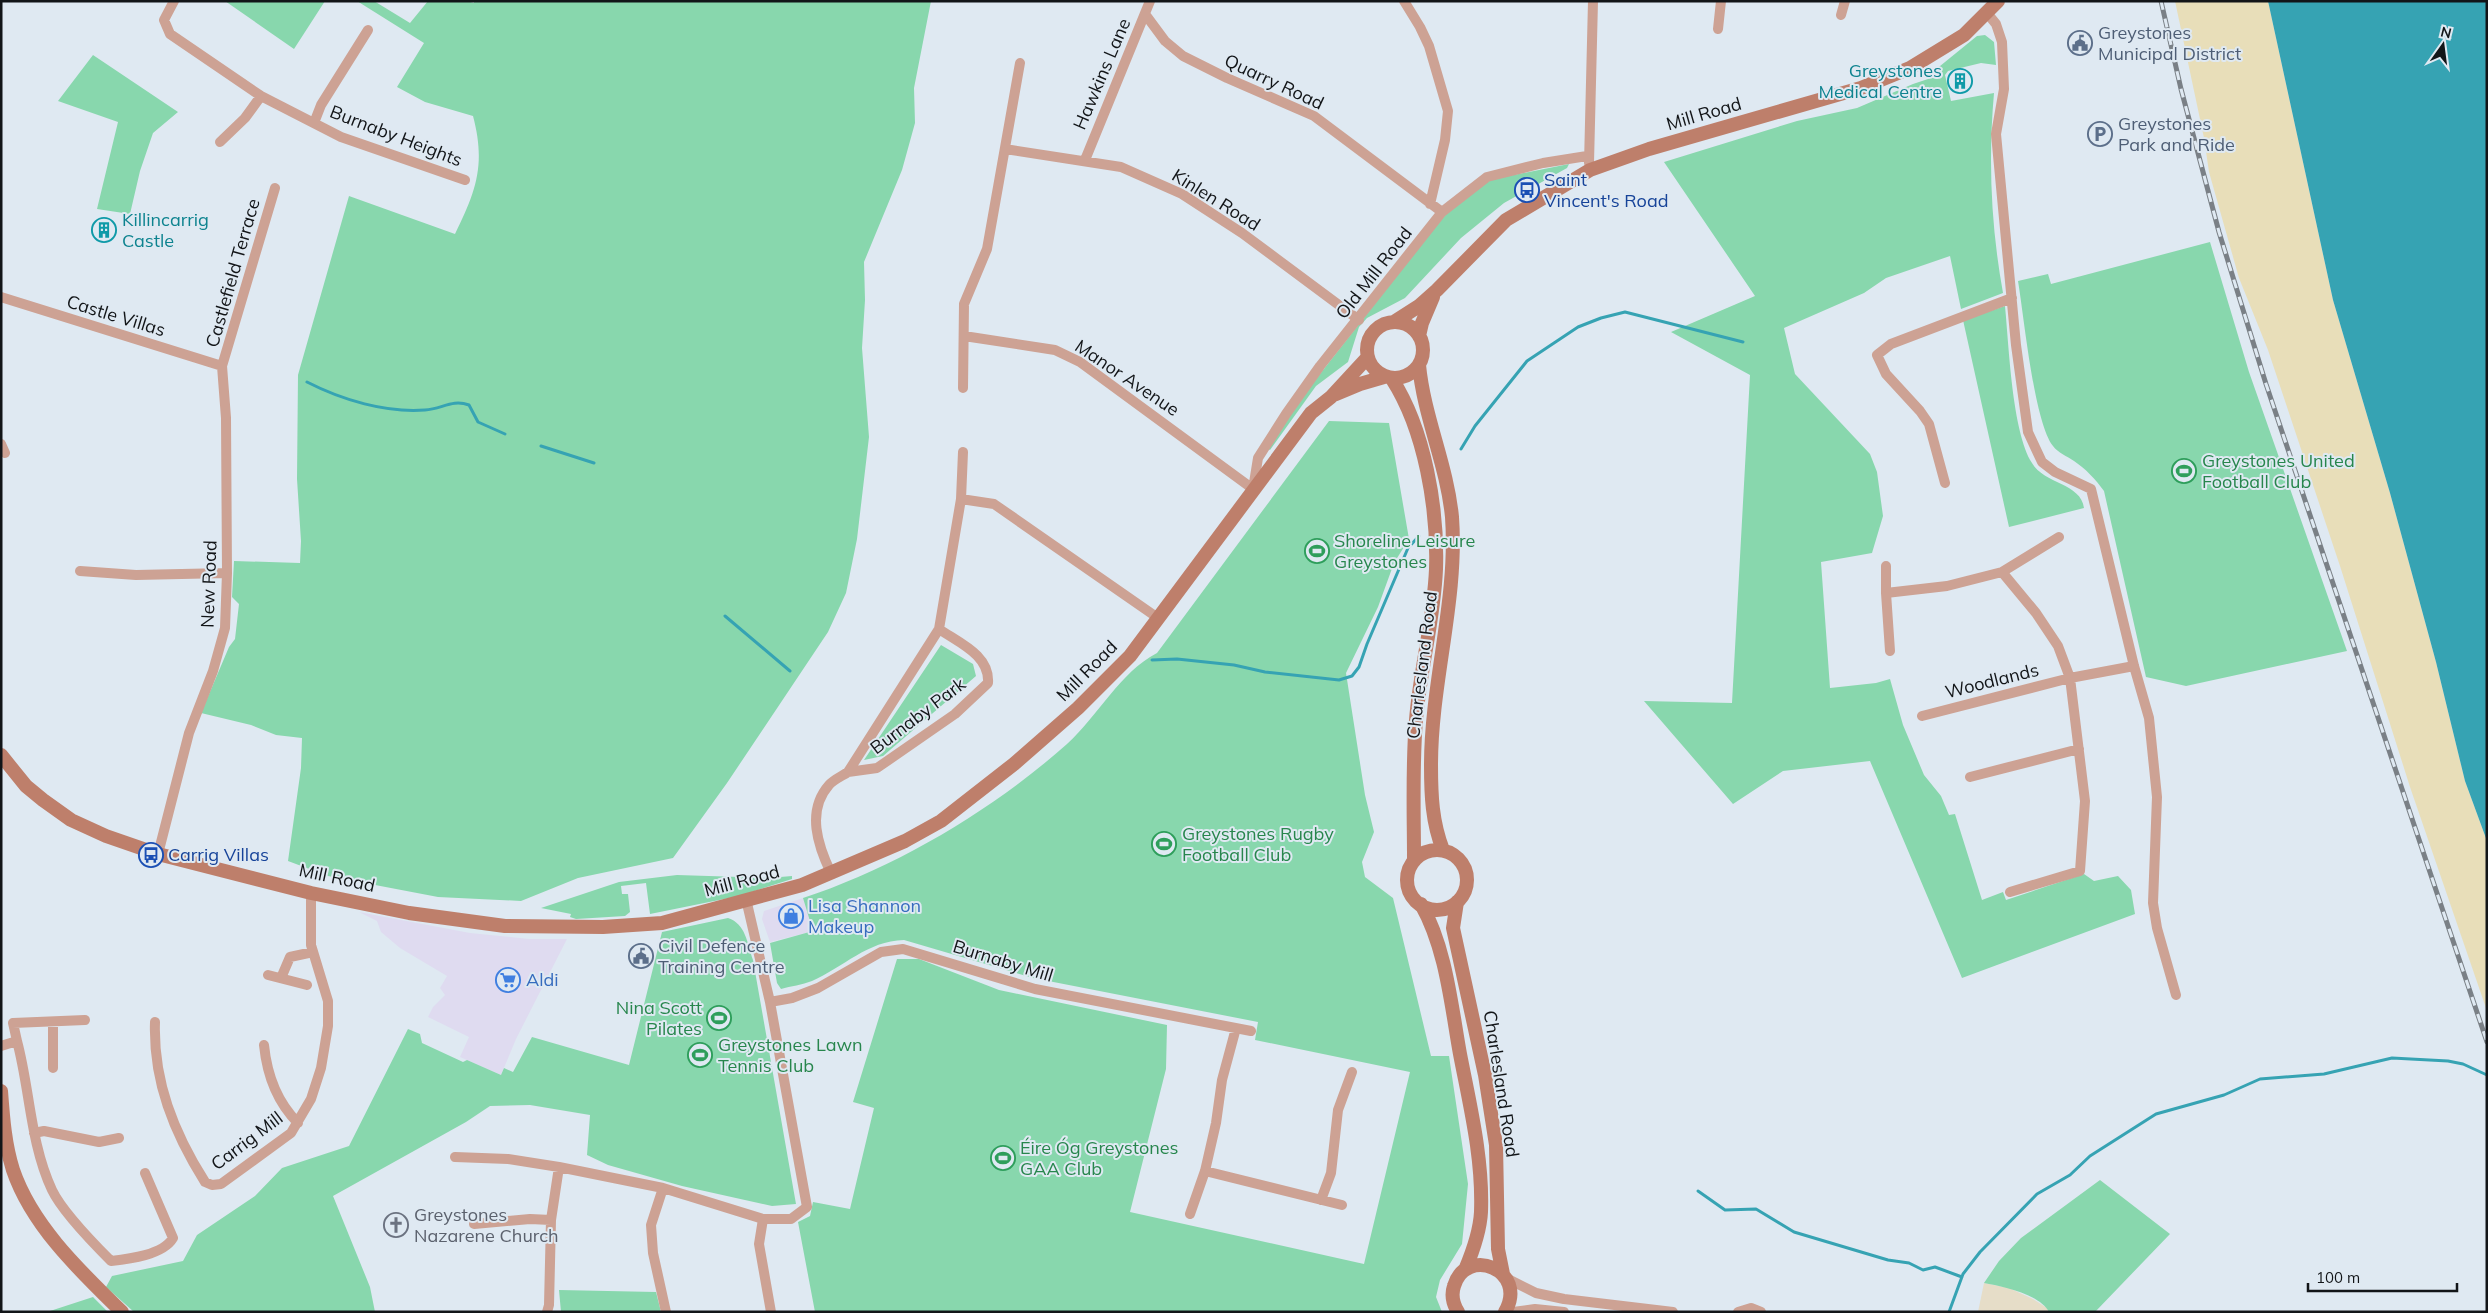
<svg xmlns="http://www.w3.org/2000/svg" width="2488" height="1313" viewBox="0 0 2488 1313" font-family="Mulish,sans-serif">
	<style>
		.commercial { fill: #dfdbf0 }
		.industrial { fill: #e6ddc8 }
		.green { fill: #88d7ad }
		.sand { fill: #e8deb9 }
		.water { fill: #36a3b3 }
		.lines { fill: none; stroke-linecap: round; stroke-linejoin: round }
		.stream { stroke: #36a3b3; stroke-width: 3 }
		.street { stroke: #cda294; stroke-width: 10 }
		.secondary { stroke: #be7f6b; stroke-width: 14 }
		.rail-casing { stroke: #7a8086; stroke-width: 5 }
		.rail { stroke: #dfe9f2; stroke-width: 3; stroke-dasharray: 9; stroke-linecap: butt }
		.labels { text-anchor: middle; stroke-width: 4; stroke-linejoin: round; paint-order: stroke }
		.service-label { font-size: 18px; fill: #4e5e75; stroke: #dfe9f2; text-anchor: start }
		.culture-label { font-size: 18px; fill: #0d838f; stroke: #dfe9f2; text-anchor: end }
		.street-label { font-size: 18px; fill: #121518; stroke: #dfe9f2 }
		.transit-label { font-size: 18px; fill: #164399; stroke: #dfe9f2; text-anchor: start }
		.leisure-label { font-size: 18px; fill: #27864d; stroke: #dfe9f2; text-anchor: start }
		.shop-label { font-size: 18px; fill: #366cbe; stroke: #dfe9f2; text-anchor: start }
		.worship-label { font-size: 18px; fill: #5b616d; stroke: #dfe9f2; text-anchor: start }
	</style>
	<rect width="100%" height="100%" fill="#dfe9f2"/>
	<path class="commercial" d="M803 898 814 931 770 942 762 919 764 911Z
		M359 912 470 933 529 939H567L516 1039 501 1075 460 1057 469 1037 428 1017 433 1007 445 995 440 988 447 976 400 948 381 932 377 921Z"/>
	<path class="industrial" d="M1984 1283 2009 1288 2033 1299 2047 1308 2049 1312H1978Z"/>
	<path class="green" d="M225 1H325L294 49Z
		M357 1H374L410 23 428 1H467L474 3V1H931L914 88 915 123 902 170 864 262 865 300 862 348 869 437 857 539 846 593 828 632 727 783 673 858 578 878 521 901 438 897 328 876 288 861 301 768 302 738 276 735 251 725 201 713 229 647 235 639 239 604 232 597 234 561 300 563 301 541 297 479 298 375 349 196 455 234C476 191 486 165 473 116L425 102 397 87 424 43Z
		M1985 35 1994 42 1996 65 1981 63 1948 71 1945 75 1951 101 1994 93C1988 160 1991 227 2003 293L1961 309 1950 256 1886 278 1864 293 1784 328 1795 374 1870 454 1877 472 1883 516 1872 553 1821 562 1830 688 1876 683 1890 679 1903 725 1924 775 1941 796 1949 815 1955 814 1982 900 2003 892 2006 900 2084 874 2094 881 2118 876 2131 890 2135 914 1962 978 1870 761 1783 771 1733 804 1644 701 1732 703 1750 375 1671 332 1755 296 1664 162 1797 121 1857 108 1913 84 1928 79 1929 75 1977 36Z
		M93 55 178 112 153 133 140 171 130 214 97 209 118 122 58 101Z
		M1569 164 1567 168 1504 203 1461 238 1405 298 1367 318 1359 327 1348 362 1316 386 1270 450 1268 449 1284 420 1438 223 1460 199 1488 180Z
		M2210 242 2249 372 2347 651 2186 686 2146 677 2104 491C2096 480 2086 469 2074 461 2067 456 2058 453 2053 446 2034 422 2024 316 2018 281L2048 274 2051 284Z
		M2005 306C2009 346 2012 431 2032 463 2044 484 2081 483 2084 508L2009 527 1963 320Z
		M1329 421 1389 423 1409 539 1394 563 1378 607 1346 673 1365 795 1374 832 1362 862 1365 877 1393 898 1431 1056H1449L1468 1184 1462 1244 1440 1280 1436 1297 1442 1312H815L798 1222 810 1216 813 1202 850 1209 874 1108 853 1102 897 959H919L999 990 1167 1025 1166 1069 1130 1212 1364 1264 1410 1072 1255 1040 1258 1022 1033 978 904 940C867 941 844 967 812 981 802 985 791 986 781 989L777 983 770 943 813 931 803 898C897 867 994 809 1067 744 1099 715 1119 673 1157 653Z
		M941 645 973 664 976 676 883 756 864 760Z
		M677 875 769 878 792 876V879L739 896 650 914 646 883 621 886 622 894H628L630 912 625 916 576 919 570 917 571 914 541 908 619 882Z
		M728 918C746 924 747 943 753 960L796 1204 772 1206 682 1186 608 1165 587 1155 590 1115 530 1105 490 1106 466 1122 333 1196 370 1287 375 1312H134L106 1287 112 1276 183 1261 197 1235 255 1196 282 1168 349 1146 408 1029 420 1034 422 1043 463 1062 467 1060 501 1075 504 1068 513 1072 532 1037 629 1065 662 932Z
		M2100 1180 2170 1234 2095 1312H2049C2040 1294 2001 1286 1984 1283L1999 1261 2021 1238Z
		M559 1290 656 1292 661 1312H561Z
		M93 1297 108 1312H47Z"/>
	<path class="sand" d="M2175 1H2268L2333 300 2390 493 2436 662 2465 781 2487 841V1011L2410 787 2340 566 2268 350 2239 278 2209 172 2204 138Z"/>
	<path class="water" d="M2268 1H2487V841L2465 781 2436 662 2390 493 2333 300Z"/>
	<g class="lines">
		<path class="stream" d="M307 382C342 400 386 413 425 410 442 409 452 399 469 405L478 422 505 434
			M541 446 594 463
			M1461 449 1475 426 1527 361 1578 327 1601 318 1625 312 1743 342
			M725 616 790 671
			M1152 660 1177 659 1234 665 1265 672 1339 680 1352 676 1359 667 1367 644 1408 548 1419 536
			M1698 1191 1725 1210 1756 1209 1794 1232 1888 1260 1909 1263 1923 1270 1935 1267 1962 1277
			M1949 1312 1963 1274 1980 1252 2037 1194 2070 1175 2090 1156 2156 1114 2224 1095 2260 1079 2324 1074 2392 1058 2448 1061 2463 1064 2487 1075"/>
		<path class="street" d="M174 1 164 20 170 34 261 96 341 137 465 180
			M1404 1 1420 27 1429 46 1448 111 1445 140 1430 204
			M1987 13 1996 24 2002 42 2004 89 1996 134 2016 345 2028 432 2042 462 2055 472 2091 489 2134 666 2149 718 2157 797 2153 903 2157 928 2176 995
			M1145 14 1165 41 1183 56 1227 78 1314 116 1442 212
			M1841 15 1845 1
			M1718 29 1721 1
			M314 123 321 105 368 30
			M220 142 245 118 261 96
			M1005 149 1121 167 1182 194 1242 233 1359 320
			M1085 160 1150 1
			M1589 163 1593 1
			M1 297 222 366
			M964 336 1055 350 1080 362 1253 489 1258 458 1286 414 1320 366 1442 212 1487 177 1543 163 1587 156
			M963 388 964 304 987 249 1020 63
			M1 444 5 453
			M1945 483 1929 424 1920 411 1886 374 1877 355 1891 344 2012 298
			M961 499 994 504 1158 618
			M1886 566V593
			M80 571 136 575 227 573
			M1890 651 1886 593 1947 586 2002 572
			M1922 716 2070 678 2134 666
			M848 772 877 768 955 714 988 683C990 655 959 643 939 629
			M1970 777 2079 749
			M158 854 189 733 213 671 225 628 227 573 226 418 222 366 275 188
			M831 873C818 846 806 811 829 785 833 780 842 776 848 772L939 629 961 499 963 452
			M2010 892 2080 871 2085 801 2070 678 2058 646 2036 613 2002 572 2059 537
			M268 975 307 985
			M281 978 290 957 313 952
			M770 1002 792 998 818 988 881 952 903 949 1035 989 1251 1031
			M155 1022C153 1081 174 1133 205 1182L212 1185 221 1184 291 1133 311 1099 321 1068 328 1026V1001L311 945V893
			M17 1041 13 1023 85 1020
			M264 1045C267 1075 276 1101 298 1123
			M1 1046 17 1041C30 1089 30 1143 52 1190 62 1211 94 1244 111 1261 129 1259 163 1255 173 1238L145 1173
			M53 1068V1022
			M34 1133 44 1131 99 1142 119 1138
			M455 1157 508 1159 559 1167 663 1188 763 1219H791L807 1207 770 1002 746 899
			M1205 1171 1342 1205
			M663 1188 651 1225 653 1253 666 1312
			M1321 1200 1331 1173 1338 1110 1352 1072
			M1190 1214 1205 1171 1216 1123 1222 1080 1236 1028
			M763 1219 759 1244 771 1312
			M474 1224 530 1219 551 1220
			M1506 1278 1536 1293 1564 1299 1673 1312
			M547 1312 549 1305 551 1220 559 1167
			M1513 1312 1535 1309 1564 1312
			M1738 1312 1751 1308 1761 1312"/>
		<path class="secondary" d="M1367 350a28 28 0 1 1 56 0a28 28 0 1 1-56 0Z
			M1394 322 1419 306 1437 290 1506 220 1590 170 1649 149 1861 88 1910 68 1964 35 1998 1
			M1419 336 1422 323 1433 297
			M1419 365C1424 417 1447 465 1452 517 1458 600 1431 682 1431 765 1431 795 1432 822 1443 850
			M1392 379C1425 430 1438 509 1436 569 1434 620 1420 669 1416 720 1412 767 1414 814 1414 860
			M1336 394 1360 384 1384 377
			M1 755 26 786 43 800 71 820 106 836 158 854 311 893 409 913 505 926 603 927 662 923 802 885 905 841 941 821 1014 764 1078 708 1130 656 1311 413 1331 397 1367 358
			M1407 880a30 30 0 1 1 60 0a30 30 0 1 1-60 0Z
			M1457 902 1453 928 1485 1075 1496 1145 1498 1249 1503 1274
			M1421 904C1446 948 1451 1004 1460 1054 1470 1106 1483 1158 1481 1212 1480 1232 1473 1251 1465 1270
			M1 1091C3 1118 5 1145 13 1170 32 1226 81 1272 122 1312
			M1458 1312C1453 1304 1451 1295 1454 1286 1466 1245 1529 1270 1505 1312"/>
		<defs>
			<path id="rail" d="M2161 1 2181 89 2219 232 2266 384 2487 1042"/>
		</defs>
		<use href="#rail" class="rail-casing"/>
		<use href="#rail" class="rail"/>
	</g>
	<defs>
		<symbol id="civic-ring" viewBox="-11 -11 22 22"><circle r="9.5" fill="#dfe9f2" stroke="#5c6f8a" stroke-width="1.5"/><path d="M-.6-6.5H3V-4.5H.6V-3L4-1V1h2V6H-6V1h2V-1L-.6-3ZM-1.2 2.5V6h2.4V2.5Z" fill="#5c6f8a"/></symbol>
		<symbol id="building-ring" viewBox="-11 -11 22 22"><circle r="9.5" fill="#dfe9f2" stroke="#0f9aa8" stroke-width="1.5"/><path d="M-4-6H4V6H1V3H-1V6H-4ZM-2.5-4.3h1.7v1.8h-1.7ZM.8-4.3h1.7v1.8H.8ZM-2.5-1h1.7V.8h-1.7ZM.8-1h1.7V.8H.8Z" fill="#0f9aa8"/></symbol>
		<symbol id="parking-ring" viewBox="-11 -11 22 22"><circle r="9.5" fill="#dfe9f2" stroke="#5c6f8a" stroke-width="1.5"/><path d="M-3.5-5.5H1a3.5 3.5 0 0 1 0 7H-1V5.5H-3.5ZM-1-3.4V-.6H.8a1.4 1.4 0 0 0 0-2.8Z" fill="#5c6f8a"/></symbol>
		<symbol id="bus-ring" viewBox="-11 -11 22 22"><circle r="9.5" fill="#dfe9f2" stroke="#1a4fb4" stroke-width="1.5"/><path d="M-5-6H5V4H4V6H2V4H-2V6H-4V4H-5ZM-3.5-4V0h7V-4ZM-3.5 1.2v1.5H-2V1.2ZM2 1.2v1.5H3.5V1.2Z" fill="#1a4fb4"/></symbol>
		<symbol id="stadium-ring" viewBox="-11 -11 22 22"><circle r="9.5" fill="#dfe9f2" stroke="#2e9e5b" stroke-width="1.5"/><path d="M0-5a6.5 5 0 1 0 0 10a6.5 5 0 1 0 0-10ZM-3.5-1.8h7v3.6h-7Z" fill="#2e9e5b"/></symbol>
		<symbol id="shop-ring" viewBox="-11 -11 22 22"><circle r="9.5" fill="#dfe9f2" stroke="#3f7fe0" stroke-width="1.5"/><path d="M-5-2.5h2.3a2.7 3.5 0 0 1 5.4 0H5L5.5 6h-11ZM-1.5-2.5h3a1.5 2.3 0 0 0-3 0Z" fill="#3f7fe0"/></symbol>
		<symbol id="supermarket-ring" viewBox="-11 -11 22 22"><circle r="9.5" fill="#dfe9f2" stroke="#3f7fe0" stroke-width="1.5"/><path d="M-6-5.5h2.5l.6 2H6L4.5 2H-2.5L-4.4-4H-6ZM-1.5 3.2a1.3 1.3 0 1 0 .1 0ZM3 3.2a1.3 1.3 0 1 0 .1 0Z" fill="#3f7fe0"/></symbol>
		<symbol id="church-ring" viewBox="-11 -11 22 22"><circle r="9.5" fill="#dfe9f2" stroke="#6b7280" stroke-width="1.5"/><path d="M-1.2-6h2.4v3.5h3.3v2.4h-3.3V6h-2.4V-.1h-3.3v-2.4h3.3Z" fill="#6b7280"/></symbol>
	</defs>
	<g fill-rule="evenodd">
		<use href="#civic-ring" x="2066" y="29" width="28" height="28"/>
		<use href="#building-ring" x="1946" y="67" width="28" height="28"/>
		<use href="#parking-ring" x="2086" y="120" width="28" height="28"/>
		<use href="#bus-ring" x="1513" y="176" width="28" height="28"/>
		<use href="#building-ring" x="90" y="216" width="28" height="28"/>
		<use href="#stadium-ring" x="2170" y="457" width="28" height="28"/>
		<use href="#stadium-ring" x="1303" y="537" width="28" height="28"/>
		<use href="#stadium-ring" x="1150" y="830" width="28" height="28"/>
		<use href="#bus-ring" x="137" y="841" width="28" height="28"/>
		<use href="#shop-ring" x="777" y="902" width="28" height="28"/>
		<use href="#civic-ring" x="627" y="942" width="28" height="28"/>
		<use href="#supermarket-ring" x="494" y="966" width="28" height="28"/>
		<use href="#stadium-ring" x="705" y="1004" width="28" height="28"/>
		<use href="#stadium-ring" x="686" y="1041" width="28" height="28"/>
		<use href="#stadium-ring" x="989" y="1144" width="28" height="28"/>
		<use href="#church-ring" x="382" y="1211" width="28" height="28"/>
	</g>
	<g class="labels">
		<g class="service-label">
			<text x="2098" y="39">Greystones<tspan x="2098" dy="21">Municipal District</tspan></text>
			<text x="2118" y="130">Greystones<tspan x="2118" dy="21">Park and Ride</tspan></text>
			<text x="658" y="952">Civil Defence<tspan x="658" dy="21">Training Centre</tspan></text>
		</g>
		<g class="culture-label">
			<text x="1942" y="77">Greystones<tspan x="1942" dy="21">Medical Centre</tspan></text>
			<text x="122" y="226" text-anchor="start">Killincarrig<tspan x="122" dy="21">Castle</tspan></text>
		</g>
		<g class="street-label">
			<text transform="translate(1102 74) rotate(-67)" y="6">Hawkins Lane</text>
			<text transform="translate(1274 82) rotate(25)" y="6">Quarry Road</text>
			<text transform="translate(1704 114) rotate(-16)" y="6">Mill Road</text>
			<text transform="translate(396 136) rotate(21)" y="6">Burnaby Heights</text>
			<text transform="translate(1216 200) rotate(32)" y="6">Kinlen Road</text>
			<text transform="translate(233 273) rotate(-74)" y="6">Castlefield Terrace</text>
			<text transform="translate(1374 273) rotate(-52)" y="6">Old Mill Road</text>
			<text transform="translate(116 316) rotate(17)" y="6">Castle Villas</text>
			<text transform="translate(1127 378) rotate(34)" y="6">Manor Avenue</text>
			<text transform="translate(209 584) rotate(-88)" y="6">New Road</text>
			<text transform="translate(1422 665) rotate(-83)" y="6">Charlesland Road</text>
			<text transform="translate(1087 671) rotate(-45)" y="6">Mill Road</text>
			<text transform="translate(1992 681) rotate(-14)" y="6">Woodlands</text>
			<text transform="translate(918 716) rotate(-37)" y="6">Burnaby Park</text>
			<text transform="translate(337 878) rotate(12)" y="6">Mill Road</text>
			<text transform="translate(742 881) rotate(-15)" y="6">Mill Road</text>
			<text transform="translate(1003 961) rotate(17)" y="6">Burnaby Mill</text>
			<text transform="translate(1501 1084) rotate(81)" y="6">Charlesland Road</text>
			<text transform="translate(247 1141) rotate(-37)" y="6">Carrig Mill</text>
		</g>
		<g class="transit-label">
			<text x="1544" y="186">Saint<tspan x="1544" dy="21">Vincent's Road</tspan></text>
			<text x="168" y="861">Carrig Villas</text>
		</g>
		<g class="leisure-label">
			<text x="2202" y="467">Greystones United<tspan x="2202" dy="21">Football Club</tspan></text>
			<text x="1334" y="547">Shoreline Leisure<tspan x="1334" dy="21">Greystones</tspan></text>
			<text x="1182" y="840">Greystones Rugby<tspan x="1182" dy="21">Football Club</tspan></text>
			<text x="702" y="1014" text-anchor="end">Nina Scott<tspan x="702" dy="21">Pilates</tspan></text>
			<text x="718" y="1051">Greystones Lawn<tspan x="718" dy="21">Tennis Club</tspan></text>
			<text x="1020" y="1154">Éire Óg Greystones<tspan x="1020" dy="21">GAA Club</tspan></text>
		</g>
		<g class="shop-label">
			<text x="808" y="912">Lisa Shannon<tspan x="808" dy="21">Makeup</tspan></text>
			<text x="526" y="986">Aldi</text>
		</g>
		<g class="worship-label">
			<text x="414" y="1221">Greystones<tspan x="414" dy="21">Nazarene Church</tspan></text>
		</g>
	</g>
	<rect width="2488" height="1313" fill="none" stroke="#121518" stroke-width="5"/>
	<g transform="translate(2443 45) rotate(14)" stroke="#dfe9f2" stroke-width="4" paint-order="stroke">
	<path d="M0-4L9 19L0 12L-9 19Z" fill="#121518"/>
	<text y="-8" font-size="14" font-weight="bold" text-anchor="middle" fill="#121518">N</text>
	</g>
	<path d="M2308 1283v8h149v-8" fill="none" stroke="#121518" stroke-width="2.5"/>
	<text x="2316" y="1283" font-size="15" fill="#121518" stroke="#dfe9f2" stroke-width="4" paint-order="stroke">100 m</text>
</svg>
